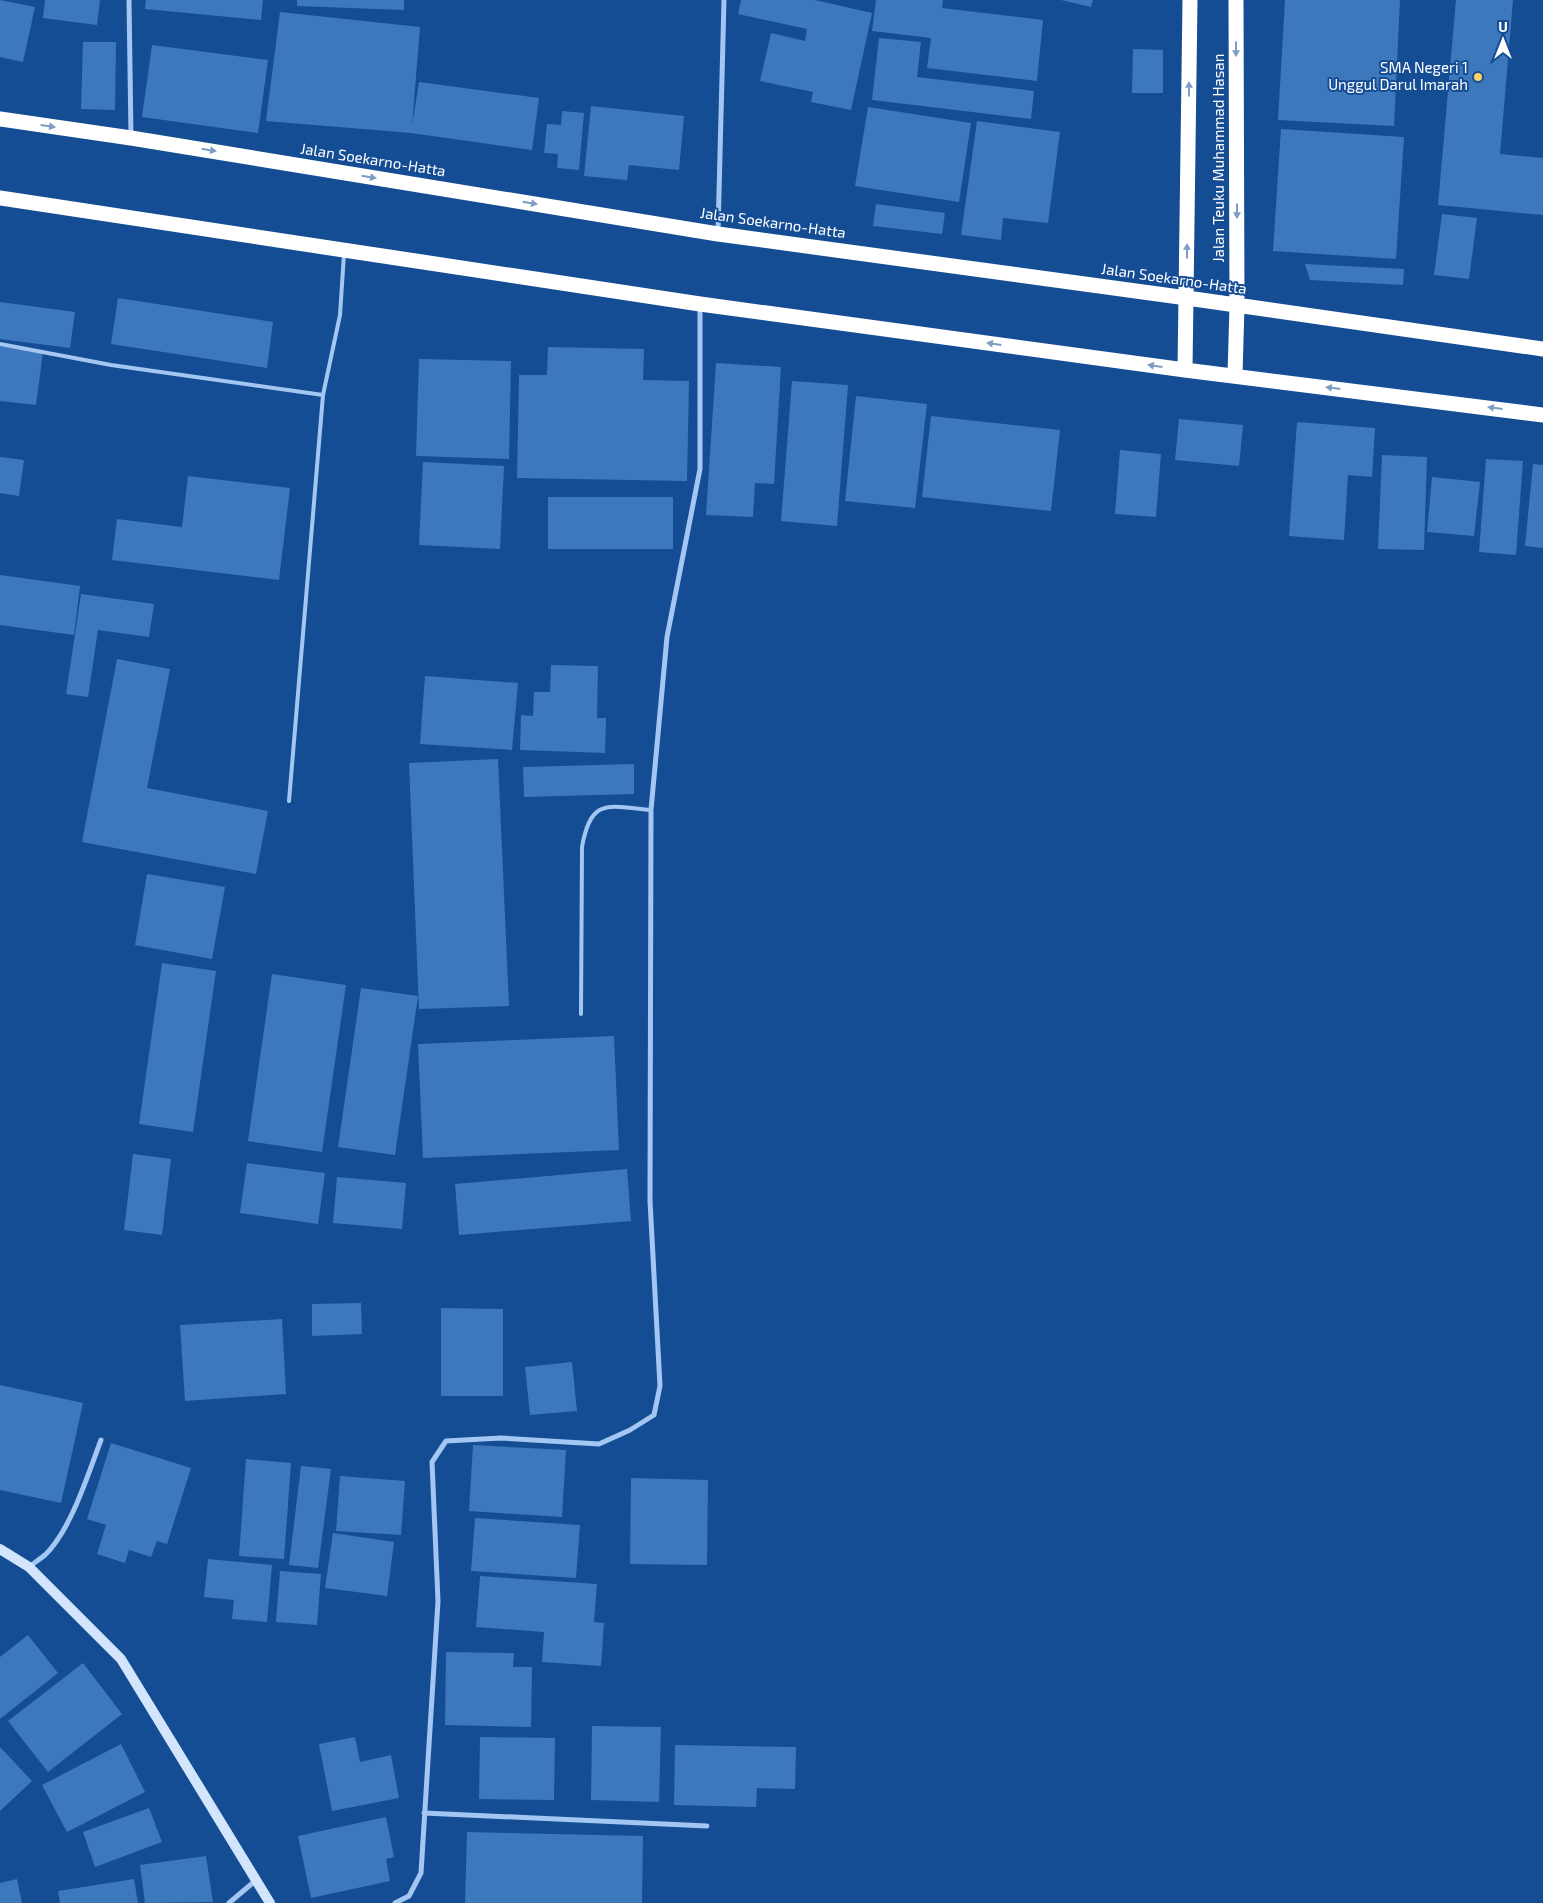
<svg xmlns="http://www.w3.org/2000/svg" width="1543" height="1903" viewBox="0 0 1543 1903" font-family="'Exo 2',sans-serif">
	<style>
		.building { fill: #3d77bc }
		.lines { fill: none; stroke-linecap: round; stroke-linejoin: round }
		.lane { stroke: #a3c7f2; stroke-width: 4 }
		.street { stroke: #a3c7f2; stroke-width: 5 }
		.secondary { stroke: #d2e5fc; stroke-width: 10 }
		.highway { stroke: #fff; stroke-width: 15 }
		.oneway { fill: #7e9dc4 }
		.poi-dot { fill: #ffd264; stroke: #144d94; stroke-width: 2 }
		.labels { text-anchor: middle; stroke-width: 4; stroke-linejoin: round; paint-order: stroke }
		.poi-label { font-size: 15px; fill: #fff; stroke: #144d94; text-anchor: end }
		.street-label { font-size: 15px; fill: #fff; stroke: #144d94 }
	</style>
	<rect width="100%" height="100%" fill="#144d94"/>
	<path class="building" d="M0 0 35 7 23 62 0 57Z
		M45 0H100L97 25 43 18Z
		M146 0H263L261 20 145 9Z
		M297 0H404V10L297 6Z
		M741 0H815L872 13 851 110 811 102 813 92 760 81 771 33 805 41 807 29 738 14Z
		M876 0H943L942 8 1043 20 1037 81 927 68 931 38 872 31Z
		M1061 0H1093L1091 7Z
		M1285 0H1400L1394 126 1278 120Z
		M1456 0H1513L1500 154 1543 158V215L1438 205Z
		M280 12 420 27 412 126 419 82 539 98 532 150 411 133 266 121Z
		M879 38 921 42 917 77 1034 91 1031 119 872 100Z
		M83 42H116L115 110 81 109Z
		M152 45 268 60 258 133 142 117Z
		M1133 49 1163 50V93H1132Z
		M591 106 684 116 679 170 629 165 627 180 584 176Z
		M868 107 971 123 959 202 855 186Z
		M562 111 584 113 579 170 557 168 558 154 544 153 547 124 561 125Z
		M977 121 1060 132 1048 223 1003 218 1001 240 961 235Z
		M1281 129 1404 137 1396 259 1273 251Z
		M876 204 945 213 942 234 873 226Z
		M1442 214 1477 218 1469 279 1434 275Z
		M1305 264 1404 269 1403 285 1310 280Z
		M118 298 273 322 267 368 111 344Z
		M0 302 75 312 70 348 0 339Z
		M0 346 43 352 36 405 0 401Z
		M548 347 644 349 643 380 689 381 687 481 517 478 519 375H547Z
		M419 359 511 361 509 459 416 456Z
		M716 363 781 367 774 484 755 483 753 517 706 515Z
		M792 381 848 385 837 526 781 521Z
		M856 396 927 404 915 508 845 501Z
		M931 416 1060 430 1051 511 922 497Z
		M1179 419 1243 425 1239 466 1175 460Z
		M1297 422 1375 428 1372 477 1348 475 1344 540 1289 536Z
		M1120 450 1161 454 1156 517 1115 514Z
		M1382 455 1427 457 1424 550 1378 549Z
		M0 457 24 460 19 496 0 493Z
		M1486 459 1523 461 1516 555 1479 552Z
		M423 462 504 466 500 549 419 545Z
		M1533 464 1543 465V548L1525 546Z
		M188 476 290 488 279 580 112 560 117 519 182 527Z
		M1432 477 1480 482 1474 536 1427 532Z
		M548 497H673V549H548Z
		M0 575 80 586 74 635 0 625Z
		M81 594 154 604 149 637 98 630 88 697 66 694Z
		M117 659 170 669 147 788 268 811 256 874 82 842Z
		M551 665 598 666 597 718H606L605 753 520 750 521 715 533 716 534 692H550Z
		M425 676 518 683 512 750 420 744Z
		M498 759 509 1006 419 1009 409 763Z
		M634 764V794L524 797 523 767Z
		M147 874 225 887 212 959 135 945Z
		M162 963 216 971 193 1132 139 1124Z
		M272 974 346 985 322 1152 248 1141Z
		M361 988 418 996 395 1155 338 1147Z
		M614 1036 619 1150 423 1158 418 1044Z
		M133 1154 171 1159 162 1235 124 1230Z
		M247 1163 325 1173 318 1224 240 1213Z
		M627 1169 631 1221 459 1235 455 1184Z
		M337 1177 406 1183 402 1229 333 1223Z
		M361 1303 362 1334 312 1336V1304Z
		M441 1308 503 1309V1396H441Z
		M282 1319 286 1394 185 1401 180 1325Z
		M572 1362 577 1411 530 1415 525 1367Z
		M0 1385 83 1403 61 1503 0 1490Z
		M111 1443 191 1468 167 1544 157 1541 151 1557 129 1550 125 1563 97 1554 106 1525 87 1519Z
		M473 1445 566 1450 562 1517 469 1511Z
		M246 1459 291 1463 284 1559 239 1556Z
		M301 1466 331 1469 318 1568 289 1565Z
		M340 1476 405 1481 401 1535 336 1531Z
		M631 1478 708 1480 707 1565 630 1564Z
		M475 1518 580 1525 576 1578 471 1571Z
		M333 1533 394 1542 387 1596 325 1588Z
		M208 1559 272 1565 267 1622 232 1619 234 1600 204 1597Z
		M280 1571 321 1574 317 1625 276 1622Z
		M480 1576 597 1584 594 1622 604 1623 601 1666 542 1662 544 1632 476 1627Z
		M28 1635 58 1673 0 1719V1657Z
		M446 1652 514 1653 513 1667H532L531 1727 445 1725Z
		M83 1663 122 1714 48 1772 8 1721Z
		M592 1726 661 1727 659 1802 591 1800Z
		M355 1737 360 1762 391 1755 399 1798 332 1811 319 1744Z
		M480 1737 555 1738 554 1800 479 1799Z
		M121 1744 145 1792 67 1832 42 1785Z
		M675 1745 796 1747 795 1789 757 1788 756 1807 674 1805Z
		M0 1747 32 1781 0 1811Z
		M149 1808 162 1842 95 1867 83 1832Z
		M386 1817 394 1857 386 1859 390 1881 311 1898 298 1836Z
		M467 1832 643 1836 642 1903H465Z
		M206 1856 213 1902 145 1903 140 1865Z
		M17 1879 22 1903H0V1883Z
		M134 1879 138 1903H60L58 1891Z"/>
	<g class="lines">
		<path class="lane" d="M0 344 111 365 323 395
			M289 801 323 395 340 315 344 254
			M581 1014 582 847C591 797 608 806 651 810"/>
		<path class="street" d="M129 0 131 137
			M718 232 724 0
			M29 1567C34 1563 40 1559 45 1555 71 1530 88 1474 101 1440
			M424 1813 707 1826
			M229 1903 255 1881
			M395 1903 409 1896 421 1873 438 1601 432 1462 446 1441 501 1438 599 1444 630 1430 654 1415 660 1386 650 1201 651 810 667 637 700 469V305"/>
		<path class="secondary" d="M0 1549 29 1567 121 1659 270 1903"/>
		<path class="highway" d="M0 119 131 138 718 234 1187 298 1543 349
			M0 198 700 304 1185 370 1543 415
			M1185 370 1190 0
			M1235 375 1237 306 1236 0"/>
	</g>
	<defs><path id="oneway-solid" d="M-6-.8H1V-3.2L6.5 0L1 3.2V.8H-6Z" transform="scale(1.25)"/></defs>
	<g class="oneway">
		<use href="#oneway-solid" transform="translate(1236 49) rotate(90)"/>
		<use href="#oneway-solid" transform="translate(1189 89) rotate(-90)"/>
		<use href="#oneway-solid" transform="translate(48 126) rotate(8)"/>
		<use href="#oneway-solid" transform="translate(209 150) rotate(9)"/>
		<use href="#oneway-solid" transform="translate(369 177) rotate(9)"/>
		<use href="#oneway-solid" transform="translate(530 203) rotate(9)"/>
		<use href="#oneway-solid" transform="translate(1237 211) rotate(90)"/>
		<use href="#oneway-solid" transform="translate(1187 251) rotate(-90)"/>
		<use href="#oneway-solid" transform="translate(994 344) rotate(-172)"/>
		<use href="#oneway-solid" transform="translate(1155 366) rotate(-172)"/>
		<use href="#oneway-solid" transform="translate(1333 388) rotate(-173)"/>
		<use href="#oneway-solid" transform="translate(1495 408) rotate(-173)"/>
	</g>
	<circle class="poi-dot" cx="1478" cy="77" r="5"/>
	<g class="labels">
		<g class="poi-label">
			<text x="1468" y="73">SMA Negeri 1<tspan x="1468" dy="17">Unggul Darul Imarah</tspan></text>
		</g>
		<g class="street-label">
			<text transform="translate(1219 158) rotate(-90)" y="5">Jalan Teuku Muhammad Hasan</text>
			<text transform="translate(373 160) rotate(9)" y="5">Jalan Soekarno-Hatta</text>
			<text transform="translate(773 223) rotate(8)" y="5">Jalan Soekarno-Hatta</text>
			<text transform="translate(1174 279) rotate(8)" y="5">Jalan Soekarno-Hatta</text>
		</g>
	</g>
	<g transform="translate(1503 40)" stroke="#144d94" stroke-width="4" paint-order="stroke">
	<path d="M0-4L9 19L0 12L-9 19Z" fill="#ffffff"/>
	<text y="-8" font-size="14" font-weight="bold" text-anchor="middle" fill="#ffffff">U</text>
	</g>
</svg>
